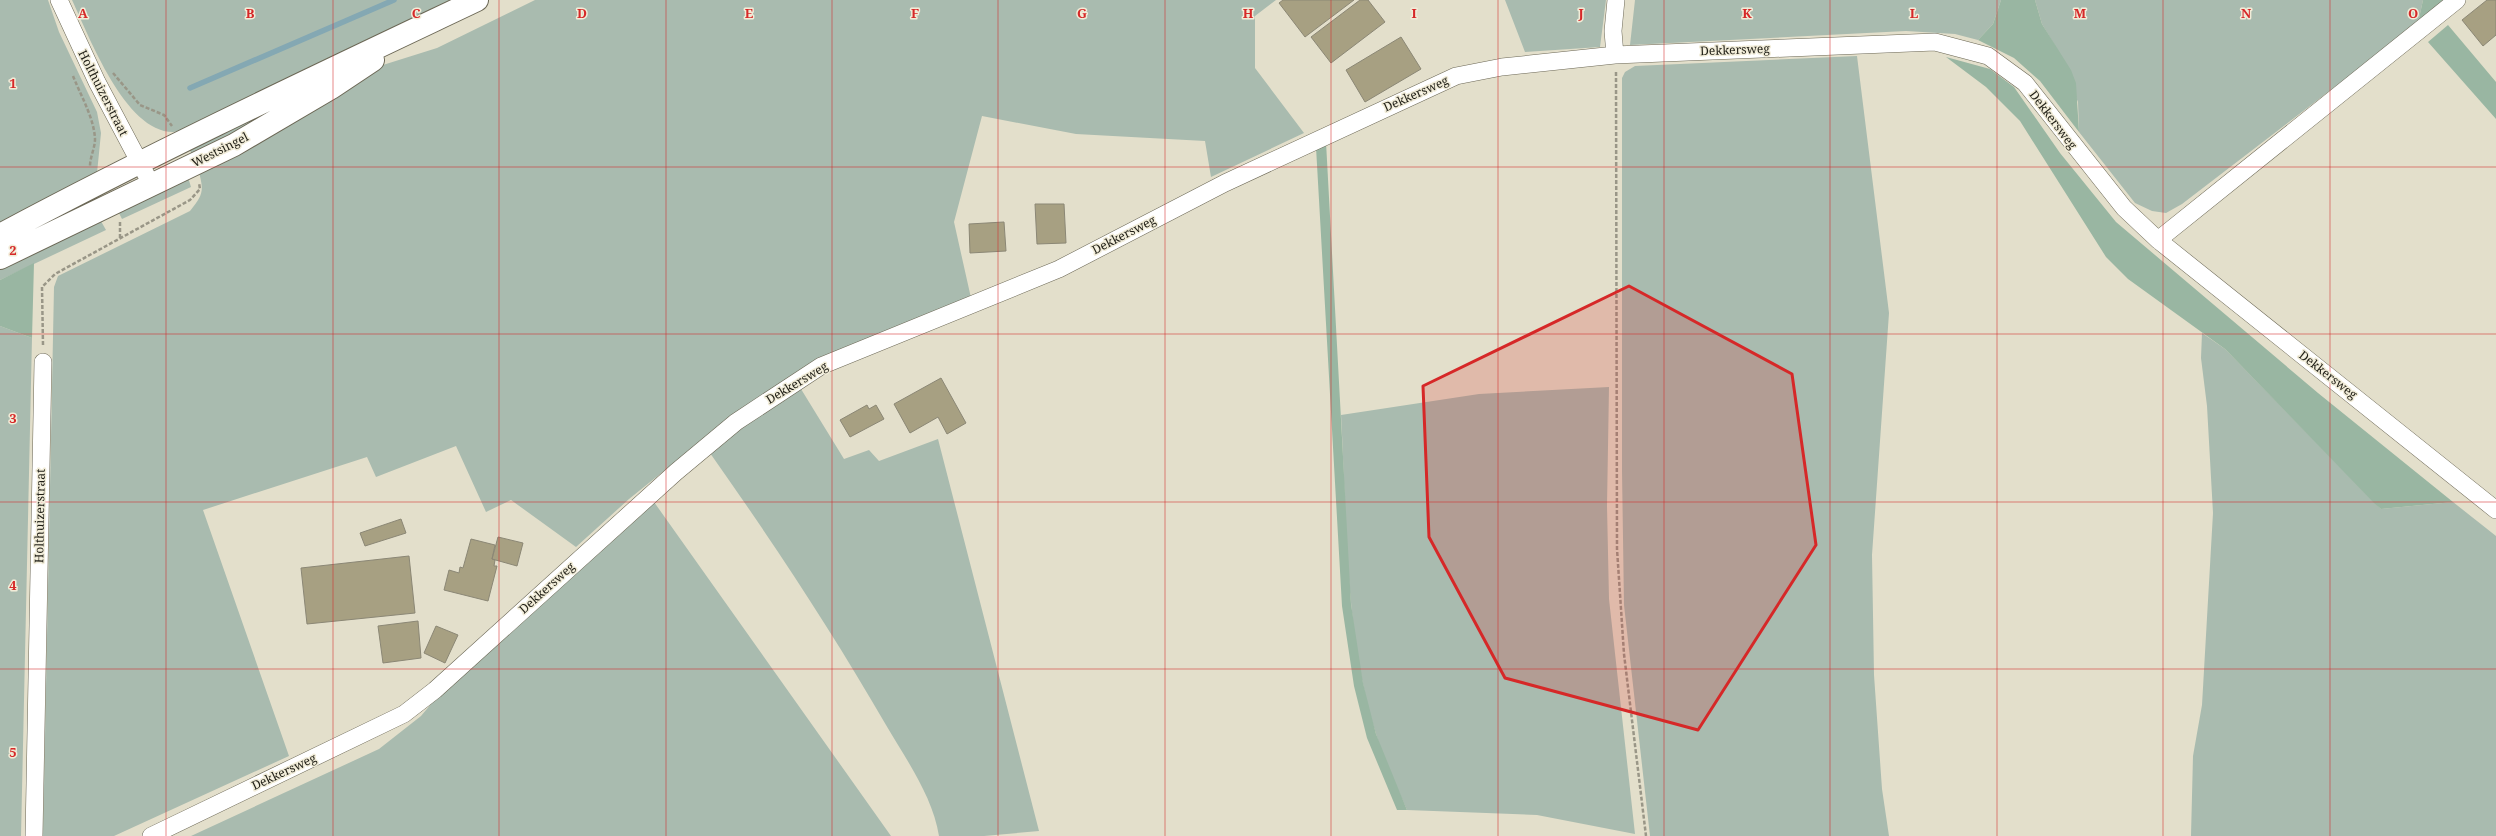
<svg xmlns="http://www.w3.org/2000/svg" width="2496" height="836" viewBox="0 0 2496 836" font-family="'Noto Serif',serif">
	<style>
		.green { fill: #a9bbaf }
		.forest { fill: #99b6a2 }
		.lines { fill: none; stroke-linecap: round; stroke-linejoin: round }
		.stream { stroke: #84a8b3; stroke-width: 5.5 }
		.building { fill: #a7a082; stroke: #8b8775 }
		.street-casing { stroke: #6b6755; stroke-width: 18 }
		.secondary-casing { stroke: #6b6755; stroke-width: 24 }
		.path { stroke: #999687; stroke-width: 2.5; stroke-dasharray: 4 2; stroke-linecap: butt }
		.street { stroke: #fff; stroke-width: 17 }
		.secondary { stroke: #fff; stroke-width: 22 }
		.marked { fill: #d62828; fill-opacity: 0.2; stroke: #d62828; stroke-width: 3; stroke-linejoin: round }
		.grid { fill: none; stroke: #d62828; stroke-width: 1; stroke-opacity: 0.55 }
		.labels { text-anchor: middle; stroke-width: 3; stroke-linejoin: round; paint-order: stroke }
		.street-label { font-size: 12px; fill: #1e1d15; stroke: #f1ecd8 }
		.grid-label { font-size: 13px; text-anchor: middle; font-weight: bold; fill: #d62828; stroke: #f1ecd8; stroke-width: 3; stroke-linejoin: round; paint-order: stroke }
	</style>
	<rect width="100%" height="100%" fill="#e3dfcb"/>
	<path class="green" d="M0 0H48L59 32 97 112 101 133 97 173 80 180 0 227Z
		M72 0H456L205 120C196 123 183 132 173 132 125 132 89 36 72 0Z
		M535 0H1276L1255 16V68L1304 133 1211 177 1205 141 1076 134 982 116 954 222 971 298 731 417 629 499 576 547 511 500 486 512 456 446 376 477 367 457 203 510 289 756 114 836H43L54 287 58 276 190 211C204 194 204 190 198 169L367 70 437 48Z
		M1505 0H1606L1600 47 1525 52Z
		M1635 0H2001L1993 24 1978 40 1955 34 1906 31 1630 45Z
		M2035 0H2423L2418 23 2182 204 2166 213 2152 211 2135 203 2079 132 2078 102 2054 44 2042 24Z
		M1857 56 1889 313 1872 555 1874 675 1882 789 1889 836H1650L1624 605 1622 471V78L1625 72 1635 66Z
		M344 69 194 159 187 144Z
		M187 174 191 187 122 219 116 207Z
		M98 216 106 230 0 280V265Z
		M0 326 32 338 21 836H0Z
		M2202 333 2225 349 2381 509 2453 502 2496 536V836H2191L2193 756 2202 705 2213 513 2207 406 2201 358Z
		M1609 387 1607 506 1609 599 1635 834 1537 815 1407 810C1396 785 1384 760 1376 734 1344 632 1347 521 1341 415L1479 394Z
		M801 389 844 459 869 450 879 461 938 439 1039 831 984 836H939C933 797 906 759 886 725 832 631 772 541 710 453L748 421Z
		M654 502 891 836H191L379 749 421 716 447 685Z"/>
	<path class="forest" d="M2001 0H2035L2042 24 2071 70 2076 83 2079 132 2040 81 2014 58 1978 40 1993 24Z
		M2423 0H2450L2418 23Z
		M2448 25 2496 82V119L2428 42Z
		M1946 57 1990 69 2014 87 2060 153 2116 222 2318 393 2453 502 2381 509 2374 503 2225 349 2128 279 2106 257 2020 121 1986 87Z
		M1326 142 1351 604 1363 683 1376 734 1407 810H1397L1367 738 1354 686 1342 606 1316 147Z
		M34 263 32 338 0 326V280Z"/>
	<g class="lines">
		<path class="stream" d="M190 88 394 0"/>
	</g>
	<path class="building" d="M1283 0H1354L1305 37 1279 3Z
		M1360 0H1368L1385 22 1331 63 1311 37Z
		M2487 0H2496V35L2483 46 2462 20Z
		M1401 37 1421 69 1365 102 1346 70Z
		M1035 204H1064L1066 243 1037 244Z
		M1004 222 1006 251 970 253 969 224Z
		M941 378 966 423 947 434 938 417 910 433 894 404Z
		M867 405 869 409 876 405 884 419 850 437 840 420Z
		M401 519 406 533 365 546 360 533Z
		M498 537 523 543 517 566 492 559Z
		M471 539 495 545 492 559 495 560 494 566H497L488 601 444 590 449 570 459 573 460 567 463 568Z
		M409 556 415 613 307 624 301 568Z
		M418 621 421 658 383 663 378 626Z
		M436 626 458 635 445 663 424 653Z"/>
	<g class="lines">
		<defs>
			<path id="street" d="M59 0 97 82 151 184
				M1615 55 1613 31 1616 0
				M2158 240 2457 0
				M34 836 43 362
				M151 836 404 714 435 690 676 472 736 422 821 366 1059 269 1225 183 1456 76 1502 67 1615 55 1935 42 1988 56 2025 83 2124 208 2158 240 2496 510"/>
			<path id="secondary" d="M0 235C157 151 317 76 477 0
				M0 258 234 145 331 88 373 60"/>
		</defs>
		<use href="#street" class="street-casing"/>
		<use href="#secondary" class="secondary-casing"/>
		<path class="path" d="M1616 72 1617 549 1624 654 1646 836
			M113 73 140 105 164 115 172 126
			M73 76C81 96 94 118 95 139 95 148 90 157 90 166
			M120 222V239
			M43 345 42 287 55 274 190 200 200 189 199 183"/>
		<use href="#street" class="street"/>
		<use href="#secondary" class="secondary"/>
	</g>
	<path class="marked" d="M1629 286 1792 374 1816 545 1698 730 1505 678 1429 537 1423 386Z"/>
	<path class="grid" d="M166 0V836M333 0V836M499 0V836M666 0V836M832 0V836M998 0V836M1165 0V836M1331 0V836M1498 0V836M1664 0V836M1830 0V836M1997 0V836M2163 0V836M2330 0V836M0 167H2496M0 334H2496M0 502H2496M0 669H2496"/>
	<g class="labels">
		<g class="street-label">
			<text transform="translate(1735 50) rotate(-2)" y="4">Dekkersweg</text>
			<text transform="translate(103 93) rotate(63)" y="4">Holthuizerstraat</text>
			<text transform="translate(1416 94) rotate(-24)" y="4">Dekkersweg</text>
			<text transform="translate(2053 120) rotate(53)" y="4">Dekkersweg</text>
			<text transform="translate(220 150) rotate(-27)" y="4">Westsingel</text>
			<text transform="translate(1124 235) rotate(-27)" y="4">Dekkersweg</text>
			<text transform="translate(2328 375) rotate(38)" y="4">Dekkersweg</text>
			<text transform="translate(797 383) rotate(-31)" y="4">Dekkersweg</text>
			<text transform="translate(40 516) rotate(-89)" y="4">Holthuizerstraat</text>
			<text transform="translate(547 588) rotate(-42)" y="4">Dekkersweg</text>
			<text transform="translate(284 772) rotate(-25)" y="4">Dekkersweg</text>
		</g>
	</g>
	<g class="grid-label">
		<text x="83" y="18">A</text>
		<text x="250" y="18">B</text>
		<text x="416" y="18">C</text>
		<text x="582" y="18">D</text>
		<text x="749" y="18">E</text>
		<text x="915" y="18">F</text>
		<text x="1082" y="18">G</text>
		<text x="1248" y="18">H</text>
		<text x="1414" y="18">I</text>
		<text x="1581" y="18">J</text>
		<text x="1747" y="18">K</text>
		<text x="1914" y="18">L</text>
		<text x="2080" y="18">M</text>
		<text x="2246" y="18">N</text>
		<text x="2413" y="18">O</text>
		<text x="13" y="88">1</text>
		<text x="13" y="255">2</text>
		<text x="13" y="423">3</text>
		<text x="13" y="590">4</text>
		<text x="13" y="757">5</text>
	</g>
</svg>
